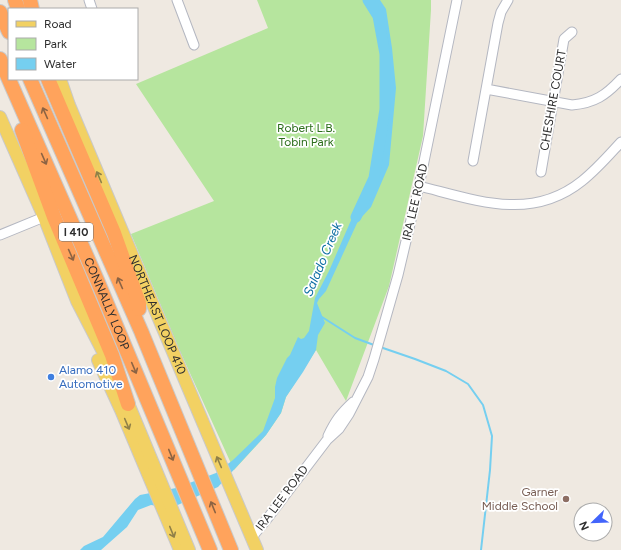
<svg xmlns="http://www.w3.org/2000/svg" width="621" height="550" viewBox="0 0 621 550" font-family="Figtree,sans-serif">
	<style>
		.green { fill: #b6e59e }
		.water { fill: #75cff0 }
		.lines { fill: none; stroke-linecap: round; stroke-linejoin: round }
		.stream { stroke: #75cff0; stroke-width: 2 }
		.river { stroke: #75cff0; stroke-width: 11 }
		.minor-casing { stroke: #b4b7c1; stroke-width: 11 }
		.major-casing { stroke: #c9c9c9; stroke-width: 14 }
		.highway-casing { stroke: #c9c9c9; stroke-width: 16 }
		.minor { stroke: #fff; stroke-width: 9 }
		.major { stroke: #f2d163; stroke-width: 12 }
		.highway { stroke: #ffa35c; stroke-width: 14 }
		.oneway { stroke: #8c6343 }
		.oneway2 { stroke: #908048 }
		.shop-dot { fill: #3f7fe0; stroke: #fff; stroke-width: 1.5 }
		.education-dot { fill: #8d6e63; stroke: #fff; stroke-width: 1.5 }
		.labels { text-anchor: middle; stroke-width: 3.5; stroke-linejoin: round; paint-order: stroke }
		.shield { fill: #fff; stroke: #6d6d6d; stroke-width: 1 }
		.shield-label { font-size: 11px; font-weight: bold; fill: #2e2e2e }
		.street-label { font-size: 12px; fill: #2e2e2e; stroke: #fff }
		.park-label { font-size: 12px; fill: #2c6e1b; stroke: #fff }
		.shop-label { font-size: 12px; fill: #366cbe; stroke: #fff; text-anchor: start }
		.education-label { font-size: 12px; fill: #785e54; stroke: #fff; text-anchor: end }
		.water-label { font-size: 13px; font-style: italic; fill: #0d6fa3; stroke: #fff }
	</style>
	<rect width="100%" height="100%" fill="#efe9e1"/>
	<path class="green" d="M257 0H431V10L423 136 389 286 346 401 316 350 286 397 281 413 266 435 234 470 179 349 131 234 214 201 136 84 268 28Z"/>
	<path class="water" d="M363 0H380L386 9 392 48 396 88 389 165 371 207 358 221 326 291 319 299 317 303 325 323 318 335 316 350 303 372 286 397 281 413 266 435 218 487 171 508 151 505 138 510 127 527 101 550H80L84 546 103 537 135 499 140 495 176 488 216 473 233 460 263 431 275 398V387L277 378 287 358 290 355 298 337 301 339 304 338 309 331 315 298 329 271 352 218 370 193 374 185 382 155 384 130 382 112 387 74 386 60 380 14 375 5Z"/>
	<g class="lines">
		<path class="stream" d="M322 317 355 338 374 345
			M383 348 415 359 446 371 468 384 483 405 492 436 490 470 481 550"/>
		<path class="river" d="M356 217 374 178 385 109V54L378 16 368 0"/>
		<defs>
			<path id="minor" d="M89 0 92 9
				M177 0 194 45
				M486 89 572 105C595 103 606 95 621 79
				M473 161 498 23 501 12 508 0
				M541 172 564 39 572 32
				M419 186C476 200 531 222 582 181 597 169 609 155 621 142
				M0 235 44 217
				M328 436C335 421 341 413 353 402
				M252 537 267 519 327 440 339 429 349 414 368 377 374 359 398 275 419 186 457 0"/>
			<g id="major">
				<path id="s1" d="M60 79 69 105 162 326 257 550"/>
				<path d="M0 117 44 217 77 301 112 369"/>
				<path d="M98 360 121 410 180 550"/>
				<path d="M125 396 189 550"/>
			</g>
			<g id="highway">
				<path d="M15 0 18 9"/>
				<path d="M30 0 32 9"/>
				<path d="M0 12 9 32"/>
				<path id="s2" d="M0 59 97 280 210 550"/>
				<path d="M30 79 141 331 231 550"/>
				<path d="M48 79 114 233 139 303V309"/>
				<path d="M22 130 54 217 112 355 128 404"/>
			</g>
		</defs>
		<use href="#minor" class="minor-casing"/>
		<use href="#major" class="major-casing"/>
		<use href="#highway" class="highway-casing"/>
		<use href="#minor" class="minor"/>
		<use href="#major" class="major"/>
		<use href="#highway" class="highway"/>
	</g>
	<defs><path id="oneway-shaft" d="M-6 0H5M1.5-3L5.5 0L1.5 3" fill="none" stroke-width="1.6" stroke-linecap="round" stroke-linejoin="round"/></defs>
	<g class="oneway">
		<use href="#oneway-shaft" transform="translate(45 113) rotate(-114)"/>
		<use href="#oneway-shaft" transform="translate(44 159) rotate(66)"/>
		<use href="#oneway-shaft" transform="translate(71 255) rotate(66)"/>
		<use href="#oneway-shaft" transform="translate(120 283) rotate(-114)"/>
		<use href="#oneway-shaft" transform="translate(134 368) rotate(67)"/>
		<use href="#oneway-shaft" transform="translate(171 455) rotate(68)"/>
		<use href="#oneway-shaft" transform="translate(213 507) rotate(-112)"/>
	</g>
	<g class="oneway2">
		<use href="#oneway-shaft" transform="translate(99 177) rotate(-113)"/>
		<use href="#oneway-shaft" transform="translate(127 424) rotate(67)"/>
		<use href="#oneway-shaft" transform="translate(219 462) rotate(-113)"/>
		<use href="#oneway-shaft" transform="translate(172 532) rotate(68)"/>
	</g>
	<circle class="shop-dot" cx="51" cy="377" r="4"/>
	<circle class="education-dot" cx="566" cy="499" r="4"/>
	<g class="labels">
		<rect class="shield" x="59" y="223" width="34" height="18" rx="3"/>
		<g class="shield-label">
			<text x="76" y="236">I 410</text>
		</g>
		<g class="street-label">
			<text transform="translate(553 100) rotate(-80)" y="4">CHESHIRE COURT</text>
			<text transform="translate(415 202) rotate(-77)" y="4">IRA LEE ROAD</text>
			<text dy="4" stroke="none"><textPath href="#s2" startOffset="267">CONNALLY LOOP</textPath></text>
			<text dy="4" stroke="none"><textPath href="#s1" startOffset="255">NORTHEAST LOOP 410</textPath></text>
			<text transform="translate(282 498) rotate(-53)" y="4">IRA LEE ROAD</text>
		</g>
		<g class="park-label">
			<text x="306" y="132">Robert L.B.<tspan x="306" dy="14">Tobin Park</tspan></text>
		</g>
		<g class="shop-label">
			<text x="59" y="374">Alamo 410<tspan x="59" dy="14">Automotive</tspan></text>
		</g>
		<g class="education-label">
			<text x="558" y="496">Garner<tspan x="558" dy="14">Middle School</tspan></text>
		</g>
		<g class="water-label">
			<text transform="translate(322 259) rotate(-67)" y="5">Salado Creek</text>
		</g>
	</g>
	<rect x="8" y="8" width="130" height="72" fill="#ffffff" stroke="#ababab"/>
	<rect x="16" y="21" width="20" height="6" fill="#f2d163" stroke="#ababab"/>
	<text x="44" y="28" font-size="12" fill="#2e2e2e">Road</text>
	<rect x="16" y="38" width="20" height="12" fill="#b6e59e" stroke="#ababab"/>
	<text x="44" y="48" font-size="12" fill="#2e2e2e">Park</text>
	<rect x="16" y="58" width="20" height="12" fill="#75cff0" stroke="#ababab"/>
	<text x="44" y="68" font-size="12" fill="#2e2e2e">Water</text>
	<g transform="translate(593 522) rotate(247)"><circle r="19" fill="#ffffff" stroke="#ababab"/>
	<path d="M0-3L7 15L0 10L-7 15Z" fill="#4264fb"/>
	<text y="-6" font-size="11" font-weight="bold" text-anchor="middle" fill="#2e2e2e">N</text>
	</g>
</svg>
